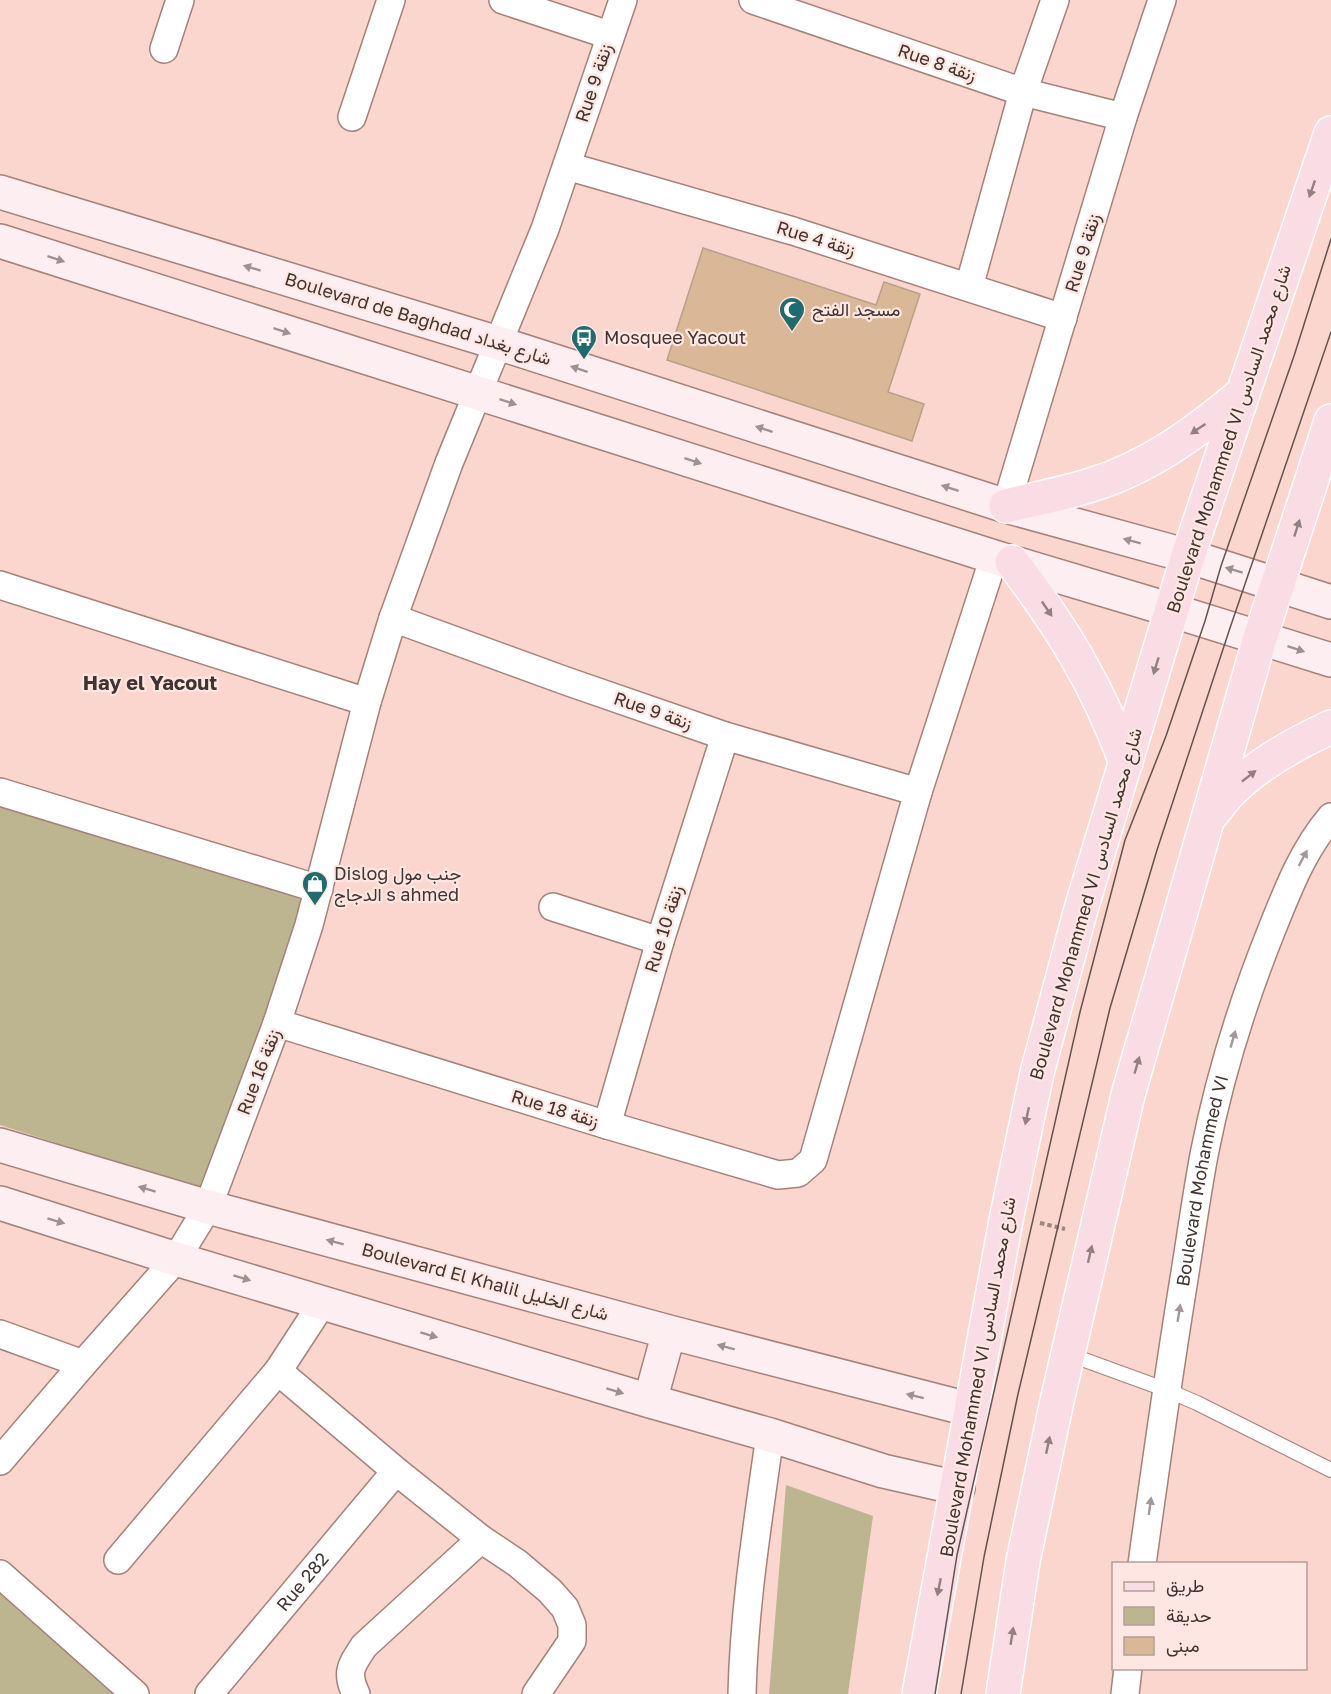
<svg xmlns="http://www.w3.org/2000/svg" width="1331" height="1694" viewBox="0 0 1331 1694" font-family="'Golos Text',Vazirmatn,sans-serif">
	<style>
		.green { fill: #bcb58f }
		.building { fill: #d9b797; stroke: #b8a089; stroke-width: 1.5 }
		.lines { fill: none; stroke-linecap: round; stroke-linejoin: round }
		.lane-casing { stroke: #a3827a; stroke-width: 16 }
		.street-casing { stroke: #a3827a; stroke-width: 30 }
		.secondary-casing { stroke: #a3827a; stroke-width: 36 }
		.primary-casing { stroke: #fff; stroke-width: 36 }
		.path { stroke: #9f8580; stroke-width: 4; stroke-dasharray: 4.5 3; stroke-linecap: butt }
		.lane { stroke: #fff; stroke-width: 14 }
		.street { stroke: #fff; stroke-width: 27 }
		.secondary { stroke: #fdeef2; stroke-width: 33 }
		.primary { stroke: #fadce5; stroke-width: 33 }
		.tram { stroke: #64524e; stroke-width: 1.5 }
		.oneway { fill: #947f81 }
		.oneway2 { fill: #9f9091 }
		.oneway3 { fill: #a09998 }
		.labels { text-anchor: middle; stroke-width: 4.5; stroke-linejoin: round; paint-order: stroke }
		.street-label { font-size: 18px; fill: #413330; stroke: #fee7e2 }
		.poi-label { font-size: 18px; fill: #413330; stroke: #fee7e2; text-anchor: start }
		.neighbourhood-label { font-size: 20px; font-weight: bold; fill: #413330; stroke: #fee7e2 }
	</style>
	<rect width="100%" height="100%" fill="#fbd6ce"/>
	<path class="green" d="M0 797 316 896 212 1193 0 1125Z
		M786 1485 873 1516 848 1694H769Z
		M0 1575 133 1694H0Z"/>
	<path class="building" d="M703 248 876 305 884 282 920 294 888 392 924 404 912 441 667 360Z"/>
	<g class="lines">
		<defs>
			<path id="lane" d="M1068 1354 1167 1390 1197 1403 1331 1470"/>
			<g id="street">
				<path d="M503 0 609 35"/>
				<path d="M753 0 1023 92 1123 117"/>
				<path d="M164 49 180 0"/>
				<path d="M352 117 391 0"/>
				<path d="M567 166 793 231 1063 318"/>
				<path d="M969 287 1023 92 1055 0"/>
				<path d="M1006 506 1123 117 1162 0"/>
				<path d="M0 585 367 702"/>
				<path d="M393 618 566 681 725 736 918 792"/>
				<path d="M0 792 319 889"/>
				<path d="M553 907 660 941"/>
				<path d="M277 1023 607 1125 778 1175 798 1173 813 1160 918 792 994 557"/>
				<path d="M607 1125 660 941 725 736"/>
				<path d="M323 1302 278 1371 396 1471 481 1539 517 1563 550 1591 565 1608 572 1625V1641L536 1694"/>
				<path d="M0 1334 83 1364"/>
				<path d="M0 1461 83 1364 176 1259 208 1207 277 1023 309 925 367 702 393 618 449 463 545 229 623 0"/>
				<path d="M118 1560 278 1371"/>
				<path id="s1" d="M1142 1564C1155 1470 1168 1378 1183 1285 1190 1242 1196 1198 1204 1155 1219 1078 1243 1001 1272 929 1288 889 1303 850 1331 817"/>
				<path d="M0 1574 135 1694"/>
				<path id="s2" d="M209 1694 396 1471"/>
				<path d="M356 1694C345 1671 352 1665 364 1646L481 1539"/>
				<path d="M742 1694C744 1607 758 1521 770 1435"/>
				<path d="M1125 1694 1128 1668"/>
			</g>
			<path id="secondary" d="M0 192 498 343 1006 506 1188 556 1331 602
				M0 241 994 557 1148 603 1331 660
				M0 1145 208 1207 669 1332 972 1410
				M0 1203 176 1259 650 1401 770 1435 883 1471 958 1488
				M650 1401 669 1332"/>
			<path id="primary" d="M1006 506C1034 499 1063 494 1091 485 1148 468 1198 431 1243 393
				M1012 562C1062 627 1098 686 1126 763
				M1212 814C1219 806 1225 796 1233 789 1261 762 1296 743 1331 727
				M919 1694 1007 1215 1037 1073 1081 909 1188 556 1331 133
				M1003 1694 1023 1561 1057 1401 1128 1095 1260 638 1331 421"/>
		</defs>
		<use href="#lane" class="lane-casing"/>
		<use href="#street" class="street-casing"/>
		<use href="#secondary" class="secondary-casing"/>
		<use href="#primary" class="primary-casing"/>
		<path class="path" d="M1040 1223 1065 1229"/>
		<use href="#lane" class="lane"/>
		<use href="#street" class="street"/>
		<use href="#secondary" class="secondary"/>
		<use href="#primary" class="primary"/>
		<path class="tram" d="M935 1694 957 1555 1080 1012 1125 840 1166 736 1205 621 1221 566 1294 356 1331 239
			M961 1694 984 1557 1018 1394 1110 1008 1157 850 1230 628 1331 332"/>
	</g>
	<defs><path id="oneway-solid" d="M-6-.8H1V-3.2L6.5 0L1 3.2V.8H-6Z" transform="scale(1.5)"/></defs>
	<g class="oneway">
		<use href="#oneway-solid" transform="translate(1312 189) rotate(109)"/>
		<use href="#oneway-solid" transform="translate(1198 429) rotate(146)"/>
		<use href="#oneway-solid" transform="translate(1297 528) rotate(-72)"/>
		<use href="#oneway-solid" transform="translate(1047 609) rotate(56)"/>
		<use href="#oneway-solid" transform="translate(1156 666) rotate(107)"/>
		<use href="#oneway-solid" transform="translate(1249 776) rotate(-38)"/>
		<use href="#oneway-solid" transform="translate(1137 1065) rotate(-74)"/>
		<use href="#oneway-solid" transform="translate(1027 1116) rotate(102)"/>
		<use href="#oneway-solid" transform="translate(1090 1254) rotate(-77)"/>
		<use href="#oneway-solid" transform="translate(1048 1445) rotate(-78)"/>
		<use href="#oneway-solid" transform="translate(939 1587) rotate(101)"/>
		<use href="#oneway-solid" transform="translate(1012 1636) rotate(-81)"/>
	</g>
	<g class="oneway2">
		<use href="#oneway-solid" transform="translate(56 259) rotate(18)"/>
		<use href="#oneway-solid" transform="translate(252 268) rotate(-163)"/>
		<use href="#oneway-solid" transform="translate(282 331) rotate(18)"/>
		<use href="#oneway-solid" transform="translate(579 369) rotate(-162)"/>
		<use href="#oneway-solid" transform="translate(508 402) rotate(18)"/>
		<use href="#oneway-solid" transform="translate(764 429) rotate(-162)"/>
		<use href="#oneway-solid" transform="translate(693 461) rotate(18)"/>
		<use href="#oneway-solid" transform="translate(950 488) rotate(-162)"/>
		<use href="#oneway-solid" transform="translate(1132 541) rotate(-165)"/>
		<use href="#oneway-solid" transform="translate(1234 570) rotate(-163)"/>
		<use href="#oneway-solid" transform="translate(1296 649) rotate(18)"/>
		<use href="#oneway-solid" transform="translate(147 1189) rotate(-163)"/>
		<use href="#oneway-solid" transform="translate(56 1221) rotate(17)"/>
		<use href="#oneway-solid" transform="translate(335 1242) rotate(-165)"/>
		<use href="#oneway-solid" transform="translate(242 1278) rotate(17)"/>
		<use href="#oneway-solid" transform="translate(429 1335) rotate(17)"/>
		<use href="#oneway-solid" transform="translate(726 1347) rotate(-165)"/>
		<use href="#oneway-solid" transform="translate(615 1391) rotate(17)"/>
		<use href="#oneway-solid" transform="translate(915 1396) rotate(-166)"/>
	</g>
	<g class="oneway3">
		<use href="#oneway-solid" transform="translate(1303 858) rotate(-62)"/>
		<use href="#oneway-solid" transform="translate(1233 1039) rotate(-74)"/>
		<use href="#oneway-solid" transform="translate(1179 1313) rotate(-81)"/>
		<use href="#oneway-solid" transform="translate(1150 1506) rotate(-82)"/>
	</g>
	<defs>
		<symbol id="mosque-pin" viewBox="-11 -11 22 30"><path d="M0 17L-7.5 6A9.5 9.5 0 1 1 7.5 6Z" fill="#1f6b6d" stroke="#fee7e2"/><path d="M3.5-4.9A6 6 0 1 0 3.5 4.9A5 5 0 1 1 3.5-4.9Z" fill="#fff"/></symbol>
		<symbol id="bus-pin" viewBox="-11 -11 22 30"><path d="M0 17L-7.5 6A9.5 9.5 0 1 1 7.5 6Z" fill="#1f6b6d" stroke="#fee7e2"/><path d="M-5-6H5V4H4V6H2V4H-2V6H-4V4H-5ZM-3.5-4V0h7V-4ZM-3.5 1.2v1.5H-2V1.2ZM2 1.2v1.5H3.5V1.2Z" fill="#fff"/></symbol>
		<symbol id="shop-pin" viewBox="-11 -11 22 30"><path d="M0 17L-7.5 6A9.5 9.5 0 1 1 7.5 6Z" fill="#1f6b6d" stroke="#fee7e2"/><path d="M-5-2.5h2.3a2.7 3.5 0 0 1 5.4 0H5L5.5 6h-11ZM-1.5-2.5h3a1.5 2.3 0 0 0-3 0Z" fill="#fff"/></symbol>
	</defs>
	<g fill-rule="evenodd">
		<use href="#mosque-pin" x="777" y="295" width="30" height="40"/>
		<use href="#bus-pin" x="569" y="323" width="30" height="40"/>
		<use href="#shop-pin" x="300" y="869" width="30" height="40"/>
	</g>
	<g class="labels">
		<g class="street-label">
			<text transform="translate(937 63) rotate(19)" y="6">Rue 8 زنقة</text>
			<text transform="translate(594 83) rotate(-72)" y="6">Rue 9 زنقة</text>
			<text transform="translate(816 239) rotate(17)" y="6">Rue 4 زنقة</text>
			<text transform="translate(1083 253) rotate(-73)" y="6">Rue 9 زنقة</text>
			<text transform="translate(418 319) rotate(17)" y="6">Boulevard de Baghdad شارع بغداد</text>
			<text transform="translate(1229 439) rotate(-72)" y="6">Boulevard Mohammed VI شارع محمد السادس</text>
			<text transform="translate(653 711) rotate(19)" y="6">Rue 9 زنقة</text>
			<text transform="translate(1086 904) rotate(-74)" y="6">Boulevard Mohammed VI شارع محمد السادس</text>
			<text transform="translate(664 929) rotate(-73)" y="6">Rue 10 زنقة</text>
			<text transform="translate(259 1072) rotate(-69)" y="6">Rue 16 زنقة</text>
			<text transform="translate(555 1109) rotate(17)" y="6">Rue 18 زنقة</text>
			<text dy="6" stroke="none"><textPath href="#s1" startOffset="388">Boulevard Mohammed VI</textPath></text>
			<text transform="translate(485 1282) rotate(15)" y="6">Boulevard El Khalil شارع الخليل</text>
			<text transform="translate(978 1377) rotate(-80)" y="6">Boulevard Mohammed VI شارع محمد السادس</text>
			<text dy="6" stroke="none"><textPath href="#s2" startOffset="146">Rue 282</textPath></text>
		</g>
		<g class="poi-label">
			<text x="812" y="316">مسجد الفتح</text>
			<text x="604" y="344">Mosquee Yacout</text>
			<text x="334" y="880">Dislog جنب مول<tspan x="334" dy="21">الدجاج s ahmed</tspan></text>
		</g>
		<g class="neighbourhood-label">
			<text x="150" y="690">Hay el Yacout</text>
		</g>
	</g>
	<rect x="1112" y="1562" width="195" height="108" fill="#fee7e2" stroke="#b29f9b" stroke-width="1.5"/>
	<rect x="1124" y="1582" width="30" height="9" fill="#fadce5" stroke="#b29f9b" stroke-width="1.5"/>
	<text x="1166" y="1592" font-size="18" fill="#413330">طريق</text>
	<rect x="1124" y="1607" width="30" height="18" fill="#bcb58f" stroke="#b29f9b" stroke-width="1.5"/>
	<text x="1166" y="1622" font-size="18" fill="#413330">حديقة</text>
	<rect x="1124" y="1637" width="30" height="18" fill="#d9b797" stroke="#b29f9b" stroke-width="1.5"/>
	<text x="1166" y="1652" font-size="18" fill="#413330">مبنى</text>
</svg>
